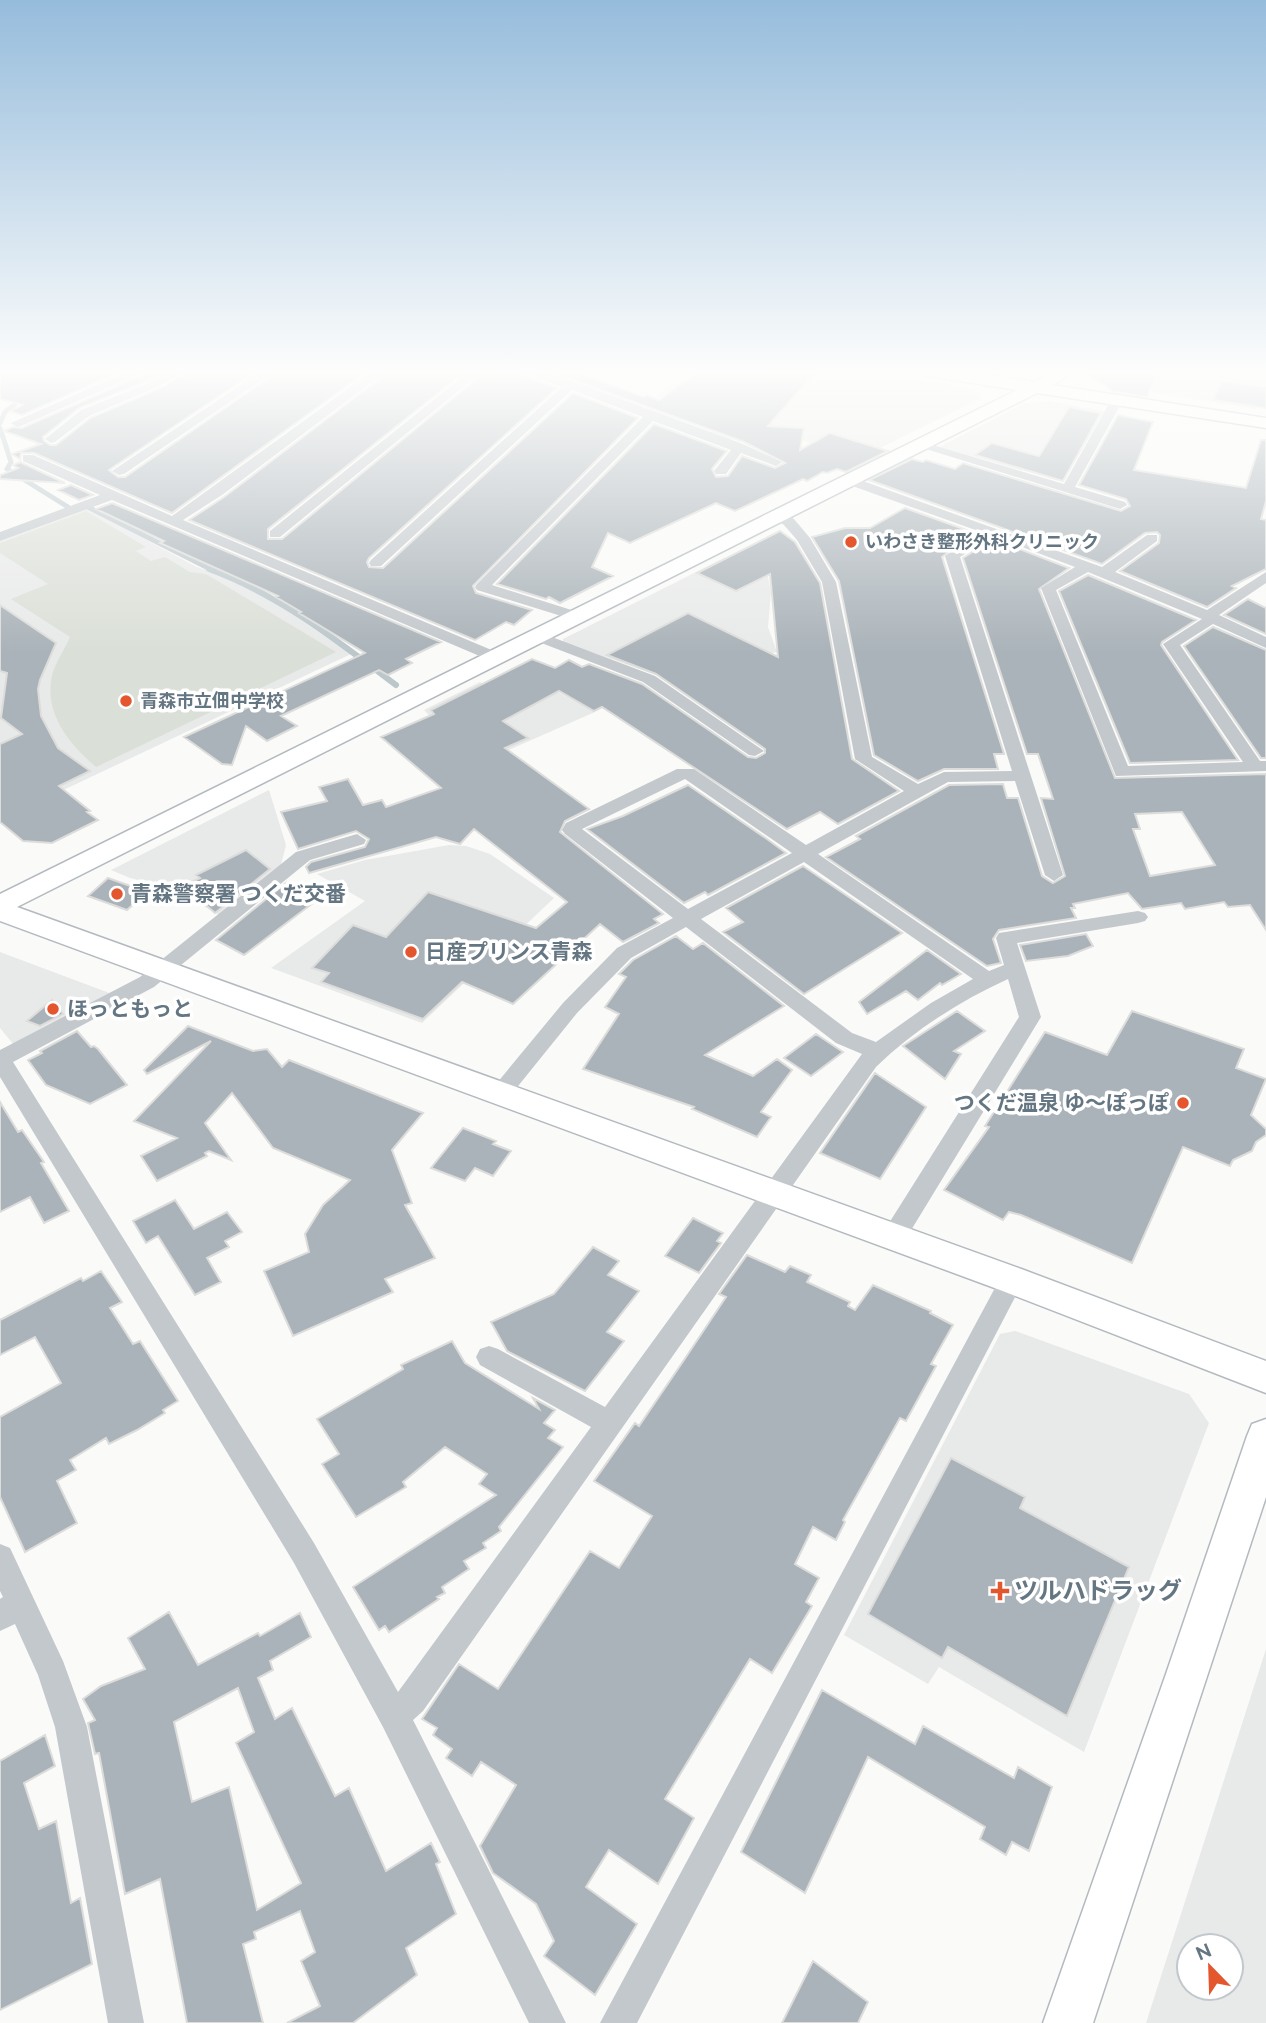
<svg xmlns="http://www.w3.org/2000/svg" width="1266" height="2023" viewBox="0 0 1266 2023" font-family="Raleway,'Noto Sans JP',sans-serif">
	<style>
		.built { fill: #e8e9e9; fill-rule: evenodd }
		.green { fill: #dadfd7 }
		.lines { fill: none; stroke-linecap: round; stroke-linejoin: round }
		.stream-far1 { stroke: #bbc7cb; stroke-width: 5 }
		.stream { stroke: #bbc7cb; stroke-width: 6 }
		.building { fill: #aab3b9; stroke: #dcdcda; stroke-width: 2; fill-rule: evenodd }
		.secondary-casing { stroke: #b3babf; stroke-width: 3 }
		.street { fill: #c3c8cc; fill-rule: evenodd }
		.secondary { fill: #fff; fill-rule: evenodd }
		.poi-dot { fill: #e4572e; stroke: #fff; stroke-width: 2.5 }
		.labels { text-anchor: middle; stroke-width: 7; stroke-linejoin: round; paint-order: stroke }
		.far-poi-label { font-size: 18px; font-weight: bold; fill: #657683; stroke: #fff; text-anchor: start }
		.poi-label { font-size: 21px; font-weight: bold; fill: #657683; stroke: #fff; text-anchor: start }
		.near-poi-label { font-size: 24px; font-weight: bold; fill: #657683; stroke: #fff; text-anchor: start }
	</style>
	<rect width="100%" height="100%" fill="#fafaf8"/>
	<path class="built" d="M693 370H860L972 389 981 398 858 459 784 434 757 428 731 440 710 433 733 421 656 396Z
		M1096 370H1266V382L1256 409 1100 384 1087 375Z
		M1049 401 1105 411 1075 461 1042 453 1022 471 939 447 1025 403Z
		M87 508 197 567 226 577 270 599 351 654 0 820V541Z
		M720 560 767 572 771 593 768 627 777 652 662 677 563 642V639Z
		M480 682 527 708 558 692 595 712 470 767 458 745 424 710Z
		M269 790 286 845 280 869 219 915 174 889 130 878 111 870Z
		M449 845 466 846 490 854 554 898 422 1023 271 968 365 901 317 874 365 860Z
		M0 952 112 994 14 1045 0 1028Z
		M1015 1331 1189 1394 1209 1423 1084 1752 939 1667 928 1684 844 1635 1000 1334Z
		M1266 1649V2023H1146ZM1189 1946H1231V1988H1189Z"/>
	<path class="green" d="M86 511 146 547 136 551 151 561 165 557 190 572 206 574 336 652 96 767C68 743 42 711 53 672 57 660 65 649 70 637L11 599 48 584 0 553V543Z"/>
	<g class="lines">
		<path class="stream-far1" d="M0 423 5 412 24 397
			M0 428 11 462 7 469 68 507
			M86 506 214 571"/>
		<path class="stream" d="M209 569C278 594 338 641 396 685"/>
	</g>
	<path class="building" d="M0 370H124L22 415 10 411 23 405 0 399Z
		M140 370H162L155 378 79 408 43 437 44 441 50 445H56L90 418 165 386 180 375 184 377 194 370H258L109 470 118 477H125L280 370H369L172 513 34 453H21L20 459 12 454 41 444 4 431 13 427 22 428 138 377 142 373Z
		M391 370H467L268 529V539H282L487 370 515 372 557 388 369 558 367 562 369 567 383 568 573 393 638 418 473 586 476 593 532 610 514 625 506 622 475 640 189 520 224 497Z
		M546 370H572L643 397 647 395 659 400 700 370H817L768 426 804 428 800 450 830 433 888 451 846 472 837 469 827 473 823 472 807 481 803 479 735 511 716 503 630 543 608 533 592 567 613 576 560 603 549 597 546 599 497 584 654 424 727 451 712 469 716 477 728 476 742 456 775 468 785 463 744 442Z
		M1082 370H1158L1147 397 1112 391Z
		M1221 381 1266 387V408L1213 400Z
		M1069 407 1101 413 1063 481 975 455 992 443 1039 456Z
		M1118 415 1153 422 1134 470 1246 488 1261 440H1266V501L1261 519 1266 520V569L1232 586 1236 588 1207 607 1120 571 1159 543 1160 535 1157 532 1145 533 1102 564 869 480 912 459 923 462 926 460 955 469 963 463 1121 511 1130 506 1126 499 1079 485Z
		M21 462 22 463 65 483 0 479V475L18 468 13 465Z
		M71 485 93 495 79 500 58 490Z
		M112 503 441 642 406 659 412 663 388 675 379 670 281 716 297 726 267 741 246 726 232 765 222 764 184 737 365 653 299 613 301 612 276 597 278 596 160 543 164 541 96 509Z
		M905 508 975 533 942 557 1004 754H994L998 769H944L918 781 874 755 839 581 812 537 845 528H870Z
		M780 531 795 542 820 583 852 759 899 791 838 824 820 812 787 829 602 707 594 711 559 691 503 721 528 738 505 748 589 809 565 821 560 832 663 914 654 919 659 923 623 942 600 924 513 1004 462 982 423 1019 321 982 329 973 312 968 353 925 386 937 428 892 536 928 567 902 474 829 460 844 436 837 309 873 306 867 311 862 365 847 369 839 356 831 298 849 281 812 327 801 319 787 348 779 363 805 382 800 386 807 441 788 381 737 434 714 431 710 532 659 555 668 569 660 582 667 589 664 642 684 748 757 756 758 765 753V749L656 674 607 655 688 613 778 657 770 574 736 591 697 573Z
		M993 539 1069 568 1039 589 1115 778 1266 774V930L1250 905 1228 907 1224 902 1185 909 1181 903 1142 909 1128 893 1073 904 1075 908H1071L1076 918 999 930 993 939 1001 963 987 966 826 857 860 839 856 836 949 785 1003 784 1007 798H1018L1042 876 1053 883 1065 876 1041 798 1053 799 1038 754H1027L963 558ZM1182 812 1215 865 1150 876 1133 829H1140L1135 814Z
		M1088 575 1196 620 1162 642 1161 645 1238 760 1130 763 1059 591Z
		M1248 599 1266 608V634L1224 615Z
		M0 605 56 643 40 680 38 689 41 716 58 748 90 771 59 786 90 811 87 812 98 820 52 843 23 841 0 822V744L22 734 1 718 7 673 0 671Z
		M1213 627 1266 650V758H1261L1184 646Z
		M688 785 767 839 786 853 708 895 705 892 684 903 587 829 623 816Z
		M246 850 270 869 215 913 184 886 200 878 196 875Z
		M803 866 902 933 804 994 723 932 743 922 726 908Z
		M108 878 147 892 127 910 88 896Z
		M287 882 313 903 244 955 216 940Z
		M1086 934 1093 946 1068 956 1026 961 1020 945Z
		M676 936 693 949 703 943 784 1006 705 1055 753 1076 777 1059 792 1070 761 1112 771 1117 757 1137 692 1109 694 1107 583 1069 619 1014 605 1007 626 977 619 974 633 960Z
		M927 950 961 974 942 985 940 983 918 1000 906 991 867 1014 859 1002Z
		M52 1000 63 1014 40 1026 27 1021Z
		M957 1011 985 1031 954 1051 961 1054 945 1079 903 1046Z
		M1132 1011 1244 1049 1236 1068 1266 1079 1251 1115 1266 1129V1135L1256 1142 1252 1151 1233 1160 1230 1166 1183 1147 1132 1263 1021 1215 1009 1212 1003 1220 944 1190 989 1127 985 1126 1045 1032 1107 1055Z
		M188 1026 253 1051 267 1049 282 1067 289 1060 423 1113 392 1150 412 1203 405 1205 435 1258 385 1279 393 1292 293 1336 264 1271 309 1252 305 1234 323 1205 350 1180 273 1148 232 1093 205 1123 231 1160 209 1151 205 1153 207 1156 157 1181 141 1156 177 1138 134 1121 211 1041 147 1074 144 1070Z
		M77 1031 91 1047 94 1046 98 1049 127 1085 90 1104 46 1085 28 1060 42 1053 40 1051Z
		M816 1034 843 1052 811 1076 784 1058Z
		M875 1073 926 1107 880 1179 820 1153Z
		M0 1102 18 1132 22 1130 44 1162 41 1163 69 1211 44 1223 30 1197 0 1212Z
		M463 1128 496 1141 493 1144 511 1151 493 1176 475 1168 465 1181 431 1168Z
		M175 1200 194 1229 227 1212 242 1232 225 1241 229 1247 207 1258 221 1282 195 1295 158 1236 146 1243 133 1221Z
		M693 1218 723 1233 717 1241 721 1243 699 1273 665 1256Z
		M593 1247 619 1261 608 1275 639 1291 607 1332 624 1341 585 1391 507 1351 491 1322 554 1294Z
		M747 1255 785 1272 790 1266 811 1275 807 1282 850 1302 848 1306 855 1310 873 1285 931 1311 930 1313 953 1325 931 1364 936 1366 906 1421 900 1418 843 1520 845 1522 836 1540 813 1527 795 1564 819 1578 806 1602 812 1606 772 1673 750 1659 665 1799 694 1818 658 1884 609 1850 586 1887 637 1924 595 1995 544 1956 554 1941 536 1904 493 1873 480 1846 516 1785 481 1762 472 1776 446 1758 452 1749 433 1735 437 1728 422 1719 459 1664 498 1689 590 1551 619 1568 652 1516 594 1481 635 1423 639 1426 682 1363 726 1297 719 1294Z
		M101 1271 122 1302 110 1308 133 1344 140 1341 178 1401 163 1410 165 1413 137 1430 109 1444 106 1438 70 1460 76 1470 57 1481 77 1523 25 1552 0 1497V1417L61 1383 35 1337 0 1355V1320L81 1278 83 1281Z
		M452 1341 465 1363 539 1409 533 1398 555 1410 544 1423 555 1430 548 1438 563 1447 499 1527 501 1531 483 1543 486 1548 464 1561 469 1569 442 1587 445 1593 437 1597 439 1599 389 1632 385 1626 379 1630 353 1587 496 1495 479 1484 487 1474 445 1447 403 1482 406 1487 356 1517 322 1464 339 1454 317 1419 403 1369 401 1365Z
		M951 1458 1025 1497 1020 1508 1129 1567 1067 1716 948 1647 942 1658 868 1614Z
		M169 1612 198 1665 258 1633 260 1636 300 1613 311 1637 270 1661 273 1670 258 1678 275 1719 292 1708 335 1796 349 1788 386 1871 431 1843 440 1862 436 1864 456 1914 406 1948 417 1975 353 2023H287L320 2006 301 1961 315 1952 300 1911 254 1932 256 1939 243 1944 263 2023H187L160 1879 125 1894 99 1753 95 1754 88 1723 95 1720 83 1699 101 1686 145 1669 128 1638ZM238 1688 254 1732 236 1743 301 1883 257 1910 229 1787 192 1802 174 1722Z
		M822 1690 915 1744 923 1726 1014 1778 1018 1767 1052 1787 1029 1851 1012 1842 1006 1855 980 1839 985 1827 868 1757 805 1893 741 1852Z
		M45 1735 55 1766 24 1783 39 1829 56 1821 71 1903 80 1898 92 1964 0 2010V1761Z
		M813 1961 868 2002 858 2023H782Z"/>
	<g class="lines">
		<defs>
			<path id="secondary" d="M914 370H956L1033 382 1057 370H1078L1053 385 1266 418V428L1037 393 17 907 1024 1270 1266 1361V1393L1000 1290 0 921V894L1017 390 922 375Z
				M1266 1419V1497L1093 2023H1043L1166 1674 1247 1436 1252 1424Z"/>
		</defs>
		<use href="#secondary" class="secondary-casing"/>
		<path class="street" d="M136 370 139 373 137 375 21 426 17 427 11 423 129 371Z
			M166 370H178L177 375 164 384 89 416 55 442 51 443 45 439 81 410 156 380Z
			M263 370H277L124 474 119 475 112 471Z
			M374 370H388L222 495 183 520 501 654 503 657 501 660H489L112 500 0 541V532L100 495 23 461V455H33L172 516Z
			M471 370H484L280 537H270V531Z
			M516 370H536L575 382 743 444 782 462 776 466 741 453 726 474H716L714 471 731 450 653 421 492 585 581 613 584 616 581 619H571L477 590 475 587 477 584 643 417 572 390 381 566H371L369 563 371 560 562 387Z
			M1117 396 1123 400 1075 487 1125 502 1127 505 1120 509 913 445 915 442H923L1064 484 1111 400Z
			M849 476 1102 567 1147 535H1157V541L1115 572 1207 610 1266 572V583L1219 615 1266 637V648L1213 624 1180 645 1260 761H1266V771L1116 776 1041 588 1075 567 993 536 960 557 1063 875 1054 881 1045 875 1015 781 948 782 818 854 989 971 1004 965 996 938 999 933 1138 911 1145 913 1148 917 1145 921 1138 923 1017 943 1041 1017 902 1245 893 1248 884 1245 881 1238 884 1231 1019 1017 1008 979C960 1001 914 1030 876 1067L423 1711 413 1720 566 2023H529L383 1727 294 1563 0 1077V1050L140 977 296 852 357 834 366 840 364 844 310 860 154 987 13 1062 314 1543 398 1692 591 1427 480 1365 476 1357 480 1349 489 1346 498 1349 605 1407 862 1054 836 1043 686 927 631 958 577 1013 506 1101 498 1103 490 1101 487 1095 563 1003 617 948 673 918 565 834 562 830 566 823 677 769H694L806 845 904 791 855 759 822 582 797 540 784 525 773 518V512H783L794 519 810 538 836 582 872 757 918 784 944 772 1012 771 945 556 981 532 844 483 842 480ZM1088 572 1202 619 1163 644 1243 762 1128 766 1056 590ZM685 779 792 853 688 909 582 829ZM804 862 973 979 931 1003 876 1042 852 1033 701 919Z
			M536 631 655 676 764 751 755 756 749 755 643 682 531 639 528 636Z
			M1012 1270 1021 1273 1024 1280 637 2023H600L1003 1273Z
			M0 1544 10 1548 63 1661 87 1727 144 2023H108L55 1727 38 1675 15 1624 0 1631V1599L3 1597 0 1591Z"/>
		<use href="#secondary" class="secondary"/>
	</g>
	<linearGradient id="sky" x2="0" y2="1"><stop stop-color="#96bcdc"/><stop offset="0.57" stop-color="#fdfdfc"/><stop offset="1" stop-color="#fdfdfc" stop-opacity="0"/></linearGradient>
	<rect width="1266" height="653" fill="url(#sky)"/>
	<g class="poi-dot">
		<circle cx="851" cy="542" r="7"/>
		<circle cx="126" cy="701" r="7"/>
		<circle cx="117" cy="894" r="7"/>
		<circle cx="411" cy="952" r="7"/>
		<circle cx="53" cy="1009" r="7"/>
		<circle cx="1183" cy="1103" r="7"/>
		<path d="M996.5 1580.5h7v7h7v7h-7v7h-7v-7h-7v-7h7z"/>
	</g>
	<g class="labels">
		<g class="far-poi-label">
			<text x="865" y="548">いわさき整形外科クリニック</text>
			<text x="140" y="707">青森市立佃中学校</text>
		</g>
		<g class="poi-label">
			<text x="131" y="901">青森警察署 つくだ交番</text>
			<text x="425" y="959">日産プリンス青森</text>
			<text x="67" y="1016">ほっともっと</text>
			<text x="1169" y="1110" text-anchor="end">つくだ温泉 ゆ～ぽっぽ</text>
		</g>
		<g class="near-poi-label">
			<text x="1014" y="1599">ツルハドラッグ</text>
		</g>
	</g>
	<g transform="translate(1210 1967) rotate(337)"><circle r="33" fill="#ffffff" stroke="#c1c8cd" stroke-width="2"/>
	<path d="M0-5L12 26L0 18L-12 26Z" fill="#e4572e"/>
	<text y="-10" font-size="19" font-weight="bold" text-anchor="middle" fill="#657683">N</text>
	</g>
</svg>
